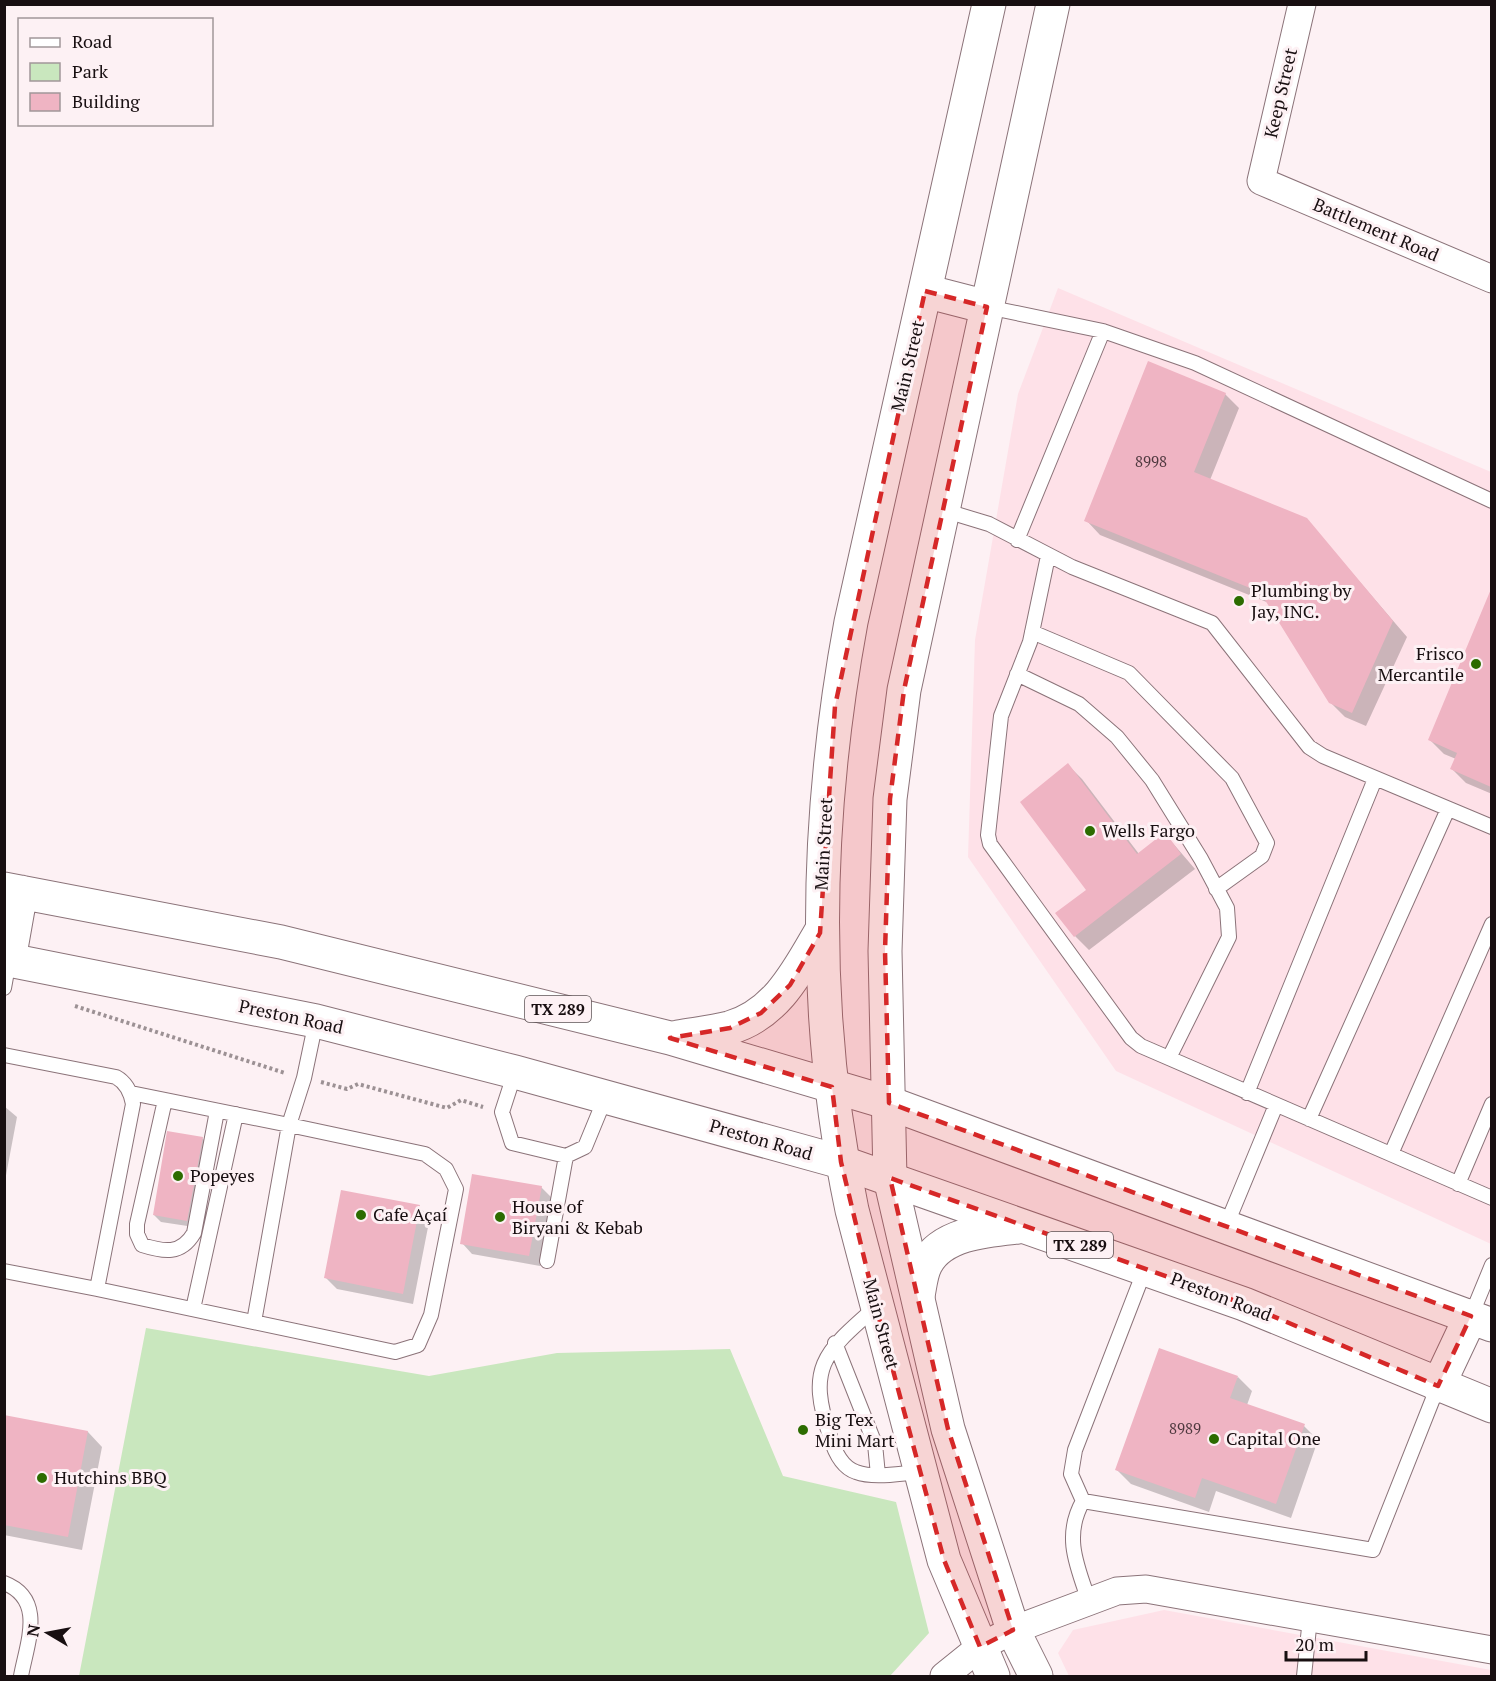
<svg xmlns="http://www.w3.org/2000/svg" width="1496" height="1681" viewBox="0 0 1496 1681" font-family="'PT Serif',serif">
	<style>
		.built { fill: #fee1e8 }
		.green { fill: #c9e7be }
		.shadow { fill: #0003 }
		.building { fill: #efb4c3 }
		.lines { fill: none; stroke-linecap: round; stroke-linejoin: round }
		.lane-casing { stroke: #8b7379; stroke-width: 16 }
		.street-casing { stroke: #8b7379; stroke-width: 29 }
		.secondary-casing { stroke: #8b7379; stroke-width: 35 }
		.primary-casing { stroke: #8b7379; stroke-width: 35 }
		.path { stroke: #9c9194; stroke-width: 4; stroke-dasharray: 3 3; stroke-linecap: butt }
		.lane { stroke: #fff; stroke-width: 14 }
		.street { stroke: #fff; stroke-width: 27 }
		.secondary { stroke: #fff; stroke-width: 33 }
		.primary { stroke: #fff; stroke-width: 33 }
		.marked { fill: #d62828; fill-opacity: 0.2; stroke: #d62828; stroke-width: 4.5; stroke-dasharray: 12 8; stroke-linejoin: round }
		.poi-dot { fill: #2c6c00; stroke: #fdf1f4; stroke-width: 2 }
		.labels { text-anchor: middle; stroke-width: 6; stroke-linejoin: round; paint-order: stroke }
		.number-label { font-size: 15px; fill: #4e383e }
		.shield { fill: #fdf1f4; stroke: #5d5355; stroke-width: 1.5 }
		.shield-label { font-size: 16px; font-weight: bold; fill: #180f11 }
		.street-label { font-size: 18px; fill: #180f11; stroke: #fdf1f4 }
		.poi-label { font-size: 18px; fill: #180f11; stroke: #fdf1f4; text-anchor: start }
	</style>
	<rect width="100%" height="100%" fill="#fdf1f4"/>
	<path class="built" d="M1058 288 1491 472V1244L1116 1071 968 857 975 640 1018 394Z
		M1164 1610 1491 1670V1676H1069L1058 1653 1073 1630Z"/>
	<path class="green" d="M146 1328 429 1376 557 1353 730 1349 783 1476 896 1502 929 1633 890 1676H79Z"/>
	<path class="shadow" d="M1225 394 1239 408 1210 480 1306 519 1407 637 1366 726 1345 717 1330 702 1269 603 1100 535 1086 520Z
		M1492 592V794L1466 783 1452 769 1456 759 1444 754 1430 740Z
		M1068 765 1082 779 1139 854 1165 834 1195 869 1089 950 1075 936 1088 890Z
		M4 1106 17 1117 4 1186Z
		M202 1138 209 1145 194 1227 161 1222 154 1215Z
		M541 1187 552 1198 540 1266 472 1254 462 1243Z
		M419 1207 430 1217 413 1304 337 1289 326 1278Z
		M1238 1377 1252 1391 1247 1405 1304 1426 1318 1440 1291 1518 1216 1491 1209 1512 1131 1484 1117 1470Z
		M4 1417 88 1432 102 1447 82 1550 4 1535Z"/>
	<path class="building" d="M1148 361 1226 393 1194 472 1307 518 1393 621 1352 713 1329 703 1260 592 1084 521Z
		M1491 589V787L1450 769 1457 753 1428 740Z
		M1068 763 1137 854 1165 832 1181 854 1074 937 1055 913 1086 890 1020 802Z
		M167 1131 203 1137 187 1221 153 1215Z
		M472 1174 542 1186 529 1256 460 1244Z
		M341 1190 420 1205 403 1294 324 1278Z
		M1159 1348 1238 1376 1230 1398 1305 1424 1276 1504 1202 1478 1195 1498 1115 1470Z
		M4 1415 88 1431 68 1537 4 1525Z"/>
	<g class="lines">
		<defs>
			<path id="lane" d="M987 307 1103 331 1195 363 1492 501
				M943 510 989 524 1072 567 1212 623 1309 747 1323 756 1492 827
				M1017 540 1103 331
				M1048 556 1030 642 1001 716 988 835 990 844 1131 1038 1141 1046 1492 1198
				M1032 632 1129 673 1232 778 1267 843 1262 856 1216 889
				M1017 674 1079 704 1117 737 1152 780 1201 859 1227 908 1229 937 1169 1058
				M4 988 9 960
				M4 1055 116 1077C127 1083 131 1093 133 1104L97 1289 4 1271
				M515 1072 502 1112 512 1143 566 1156 585 1147 606 1096
				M131 1093 289 1125 304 1078 316 1021
				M1247 1093 1375 779
				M165 1100 137 1224V1234L142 1245C164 1252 181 1255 194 1233L217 1111
				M1309 1119 1448 809
				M1391 1154 1492 924
				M1458 1184 1492 1104
				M1226 1226 1276 1105
				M547 1261 566 1156
				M97 1289 395 1352 418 1345 431 1315 456 1189 446 1169 425 1154 289 1125 254 1322
				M876 1307C825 1352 806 1366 830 1436 834 1450 841 1467 856 1472 875 1479 901 1473 920 1472
				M193 1309 236 1114
				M1471 1316 1492 1265
				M835 1343 875 1444 878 1475
				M1083 1501 1071 1474 1075 1450 1145 1269
				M4 1583C46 1599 27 1643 21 1676
				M1089 1601C1077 1566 1063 1536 1083 1501L1373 1550 1438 1386
				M1304 1676 1310 1618"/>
			<path id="street" d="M1302 4 1261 181 1492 279
				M944 1676 980 1647 1013 1630 1117 1591 1146 1589 1492 1650"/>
			<path id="secondary" d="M989 4 851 622C815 817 811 1016 852 1210L944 1560 993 1676
				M925 291 987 307
				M1036 1676 1013 1630 948 1429 890 1178 885 951 890 799 904 690 1053 4"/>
			<path id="primary" d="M4 889 281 942 670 1038 889 1103 1492 1325
				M4 959 316 1021 515 1072 841 1162 1244 1304 1492 1406
				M9 960 21 892
				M678 1037C695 1034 713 1032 729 1028 776 1015 798 971 820 933
				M918 1296C920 1286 921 1273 926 1264 942 1233 989 1230 1018 1227
				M1438 1386 1471 1316"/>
		</defs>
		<use href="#lane" class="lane-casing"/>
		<use href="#street" class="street-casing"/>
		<use href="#secondary" class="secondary-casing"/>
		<use href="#primary" class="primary-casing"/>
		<path class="path" d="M75 1006 285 1073
			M321 1082 347 1089 358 1084 447 1108 461 1100 483 1107"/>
		<use href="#lane" class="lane"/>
		<use href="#street" class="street"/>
		<use href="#secondary" class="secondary"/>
		<use href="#primary" class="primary"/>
	</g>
	<path class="marked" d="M925 291 987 307 904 690 890 799 885 951 889 1103 1471 1316 1438 1386 1244 1304 890 1178 948 1429 1013 1630 980 1647 944 1560 876 1307 841 1162 832 1087 670 1038 730 1028 761 1013 790 985 820 933 835 706Z"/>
	<g class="poi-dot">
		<circle cx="1239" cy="601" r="6"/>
		<circle cx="1476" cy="664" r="6"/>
		<circle cx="1090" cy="831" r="6"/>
		<circle cx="178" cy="1176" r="6"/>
		<circle cx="361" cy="1215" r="6"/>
		<circle cx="500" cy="1217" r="6"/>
		<circle cx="803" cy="1430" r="6"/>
		<circle cx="1214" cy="1439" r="6"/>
		<circle cx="42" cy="1478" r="6"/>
	</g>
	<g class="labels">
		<g class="number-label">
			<text x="1151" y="467">8998</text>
			<text x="1185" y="1434">8989</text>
		</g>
		<g class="shield">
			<rect x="525" y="996" width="66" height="26" rx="4.5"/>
			<rect x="1047" y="1232" width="66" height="26" rx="4.5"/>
		</g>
		<g class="shield-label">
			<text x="558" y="1015">TX 289</text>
			<text x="1080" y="1251">TX 289</text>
		</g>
		<g class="street-label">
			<text transform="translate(1281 93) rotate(-77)" y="6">Keep Street</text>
			<text transform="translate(1376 230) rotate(23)" y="6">Battlement Road</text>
			<text transform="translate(908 366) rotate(-77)" y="6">Main Street</text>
			<text transform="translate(824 844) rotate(-87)" y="6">Main Street</text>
			<text transform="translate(291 1017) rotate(12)" y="6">Preston Road</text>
			<text transform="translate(761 1140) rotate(16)" y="6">Preston Road</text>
			<text transform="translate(1221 1297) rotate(21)" y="6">Preston Road</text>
			<text transform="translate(881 1324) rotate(75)" y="6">Main Street</text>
		</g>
		<g class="poi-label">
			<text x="1251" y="597">Plumbing by<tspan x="1251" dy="21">Jay, INC.</tspan></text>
			<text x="1464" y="660" text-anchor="end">Frisco<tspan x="1464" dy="21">Mercantile</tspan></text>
			<text x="1102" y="837">Wells Fargo</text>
			<text x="190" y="1182">Popeyes</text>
			<text x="512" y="1213">House of<tspan x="512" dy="21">Biryani &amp; Kebab</tspan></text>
			<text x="373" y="1221">Cafe Açaí</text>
			<text x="815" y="1426">Big Tex<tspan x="815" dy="21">Mini Mart</tspan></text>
			<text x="1226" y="1445">Capital One</text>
			<text x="54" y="1484">Hutchins BBQ</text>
		</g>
	</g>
	<rect width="1496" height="1681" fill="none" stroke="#180f11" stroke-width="12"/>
	<rect x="18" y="18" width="195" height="108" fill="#fdf1f4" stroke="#a19799" stroke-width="1.5"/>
	<rect x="30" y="38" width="30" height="9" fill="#ffffff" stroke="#a19799" stroke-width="1.5"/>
	<text x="72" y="48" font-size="18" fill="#180f11">Road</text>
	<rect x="30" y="63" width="30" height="18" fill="#c9e7be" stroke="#a19799" stroke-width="1.5"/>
	<text x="72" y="78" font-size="18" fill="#180f11">Park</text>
	<rect x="30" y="93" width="30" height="18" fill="#efb4c3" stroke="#a19799" stroke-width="1.5"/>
	<text x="72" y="108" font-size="18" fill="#180f11">Building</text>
	<g transform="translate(48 1633) rotate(280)" stroke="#fdf1f4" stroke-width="4.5" paint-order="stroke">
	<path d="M0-4.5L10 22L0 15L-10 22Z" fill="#180f11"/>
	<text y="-9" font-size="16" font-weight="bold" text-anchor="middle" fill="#180f11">N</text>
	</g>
	<path d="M1286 1651v9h80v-9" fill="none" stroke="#180f11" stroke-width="3"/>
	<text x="1295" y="1651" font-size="18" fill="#180f11" stroke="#fdf1f4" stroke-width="4.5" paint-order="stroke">20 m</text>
</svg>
